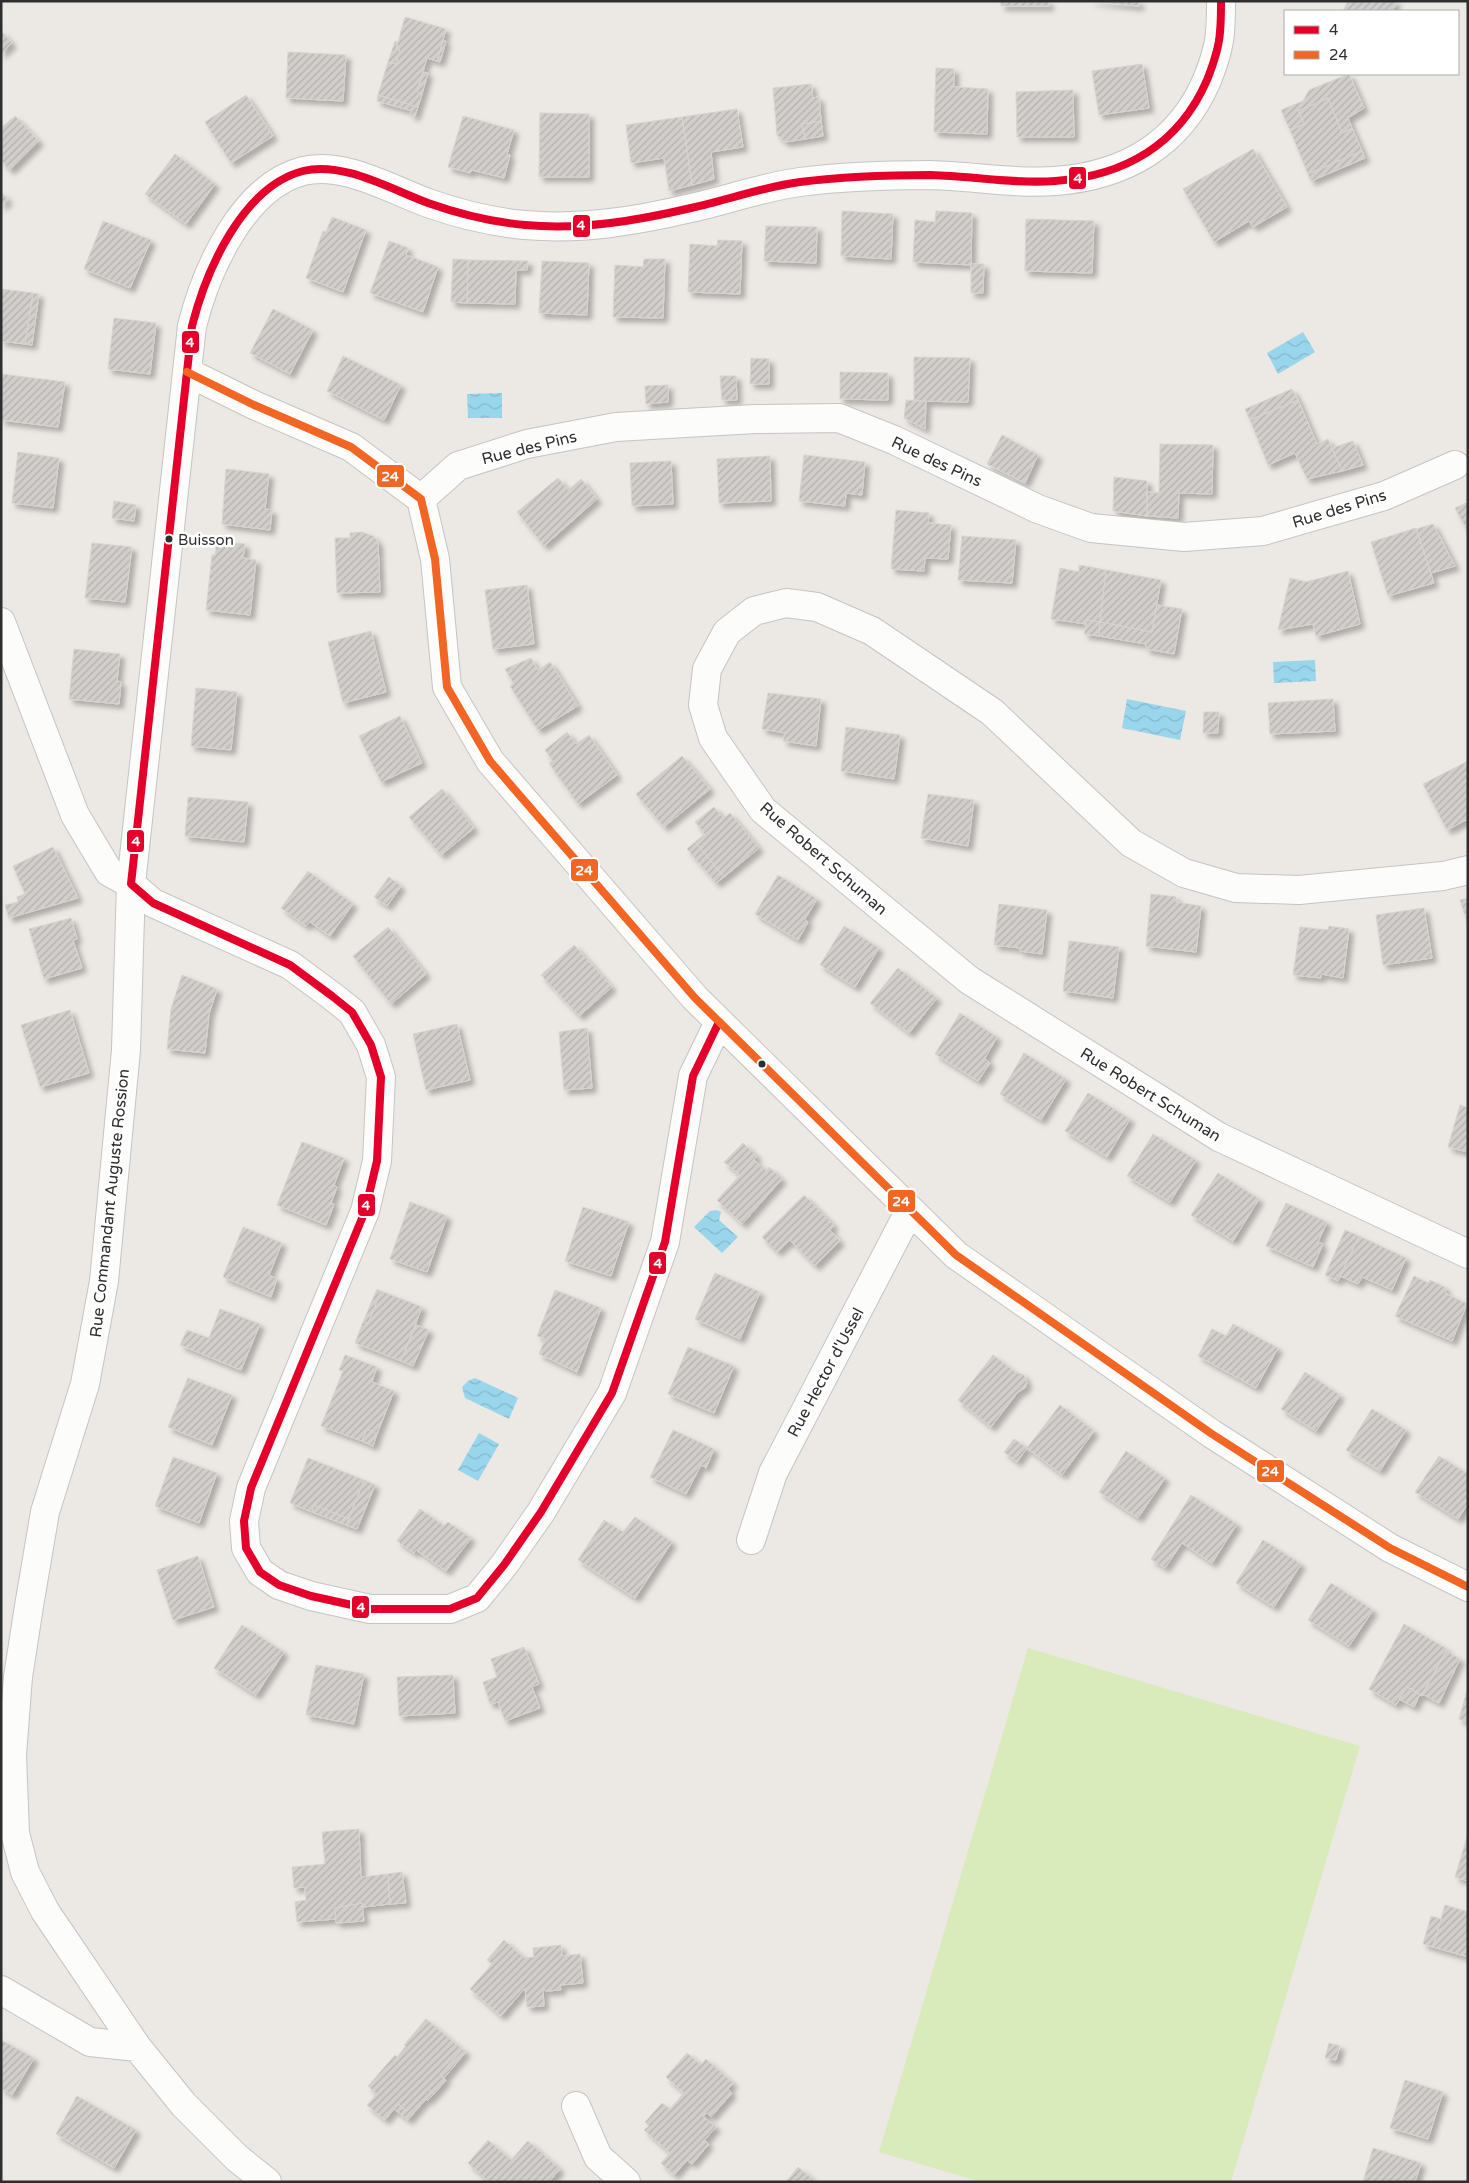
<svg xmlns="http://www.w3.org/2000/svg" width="1469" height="2183" viewBox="0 0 1469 2183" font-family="'Varela Round',sans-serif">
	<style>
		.pitch { fill: #d9eabb }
		.water { fill: url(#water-waves) }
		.building { fill: url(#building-hatch); stroke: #d7d4d0; filter: url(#shadow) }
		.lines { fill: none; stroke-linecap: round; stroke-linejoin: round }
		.minor-casing { stroke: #c5c4c5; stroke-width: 30 }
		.minor { stroke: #fcfcfb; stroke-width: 28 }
		.bus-1-casing { stroke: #fff; stroke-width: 11 }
		.bus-2-casing { stroke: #fff; stroke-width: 11 }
		.bus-1 { stroke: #e4002b; stroke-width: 8 }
		.bus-2 { stroke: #f26522; stroke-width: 8 }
		.bus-dot { fill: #2e2e2e; stroke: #fff; stroke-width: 2 }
		.labels { text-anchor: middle; stroke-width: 5; stroke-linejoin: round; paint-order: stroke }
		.bus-label { font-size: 15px; fill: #2e2e2e; stroke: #fff; text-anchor: start }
		.street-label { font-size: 16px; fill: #2e2e2e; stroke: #fff }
		.line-badge { stroke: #fff; stroke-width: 2 }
		.badge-label { font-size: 14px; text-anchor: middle; font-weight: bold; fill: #fff }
	</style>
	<defs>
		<pattern id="water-waves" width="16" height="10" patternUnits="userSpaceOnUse" patternTransform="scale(1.25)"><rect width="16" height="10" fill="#99d6ec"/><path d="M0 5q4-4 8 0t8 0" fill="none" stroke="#84b8cb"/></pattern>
		<pattern id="building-hatch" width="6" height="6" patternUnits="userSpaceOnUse" patternTransform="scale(1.25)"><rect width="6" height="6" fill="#d1cecb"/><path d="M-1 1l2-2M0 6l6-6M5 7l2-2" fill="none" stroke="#b4b1af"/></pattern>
		<filter id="shadow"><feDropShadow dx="4.5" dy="4.5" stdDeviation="2.5" flood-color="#0004"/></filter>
	</defs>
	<rect width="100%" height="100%" fill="#ece8e4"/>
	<path class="pitch" d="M1028 1648 1360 1746 1231 2182H981L879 2152Z"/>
	<path class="water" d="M1303 332 1315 352 1278 374 1267 353Z
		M502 393V418H468L467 394Z
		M1315 660 1316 681 1274 683 1273 662Z
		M1127 699 1186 711 1180 740 1122 728Z
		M717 1210 721 1212 719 1220 738 1237 722 1253 694 1227 710 1211Z
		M475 1378 518 1398 509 1419 465 1398 462 1387 468 1381Z
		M479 1433 499 1444 478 1481 458 1470Z"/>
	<path class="building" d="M1001 1H1049V6H1001Z
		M1091 1H1139V6Z
		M1348 1H1397L1392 11H1343Z
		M405 17 446 29 437 61 427 58 417 92 422 94 418 107 378 95 388 62 396 64 400 50 396 49Z
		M1 31 12 43 1 54Z
		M395 41 398 42 396 49 400 50 396 64 388 62Z
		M443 41H446L440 62 437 61Z
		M288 52 346 55 343 101 286 98Z
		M1142 64 1149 108 1099 115 1092 71Z
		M936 68 954 69V87L988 89 987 134 934 132Z
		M423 72 428 73 422 94 417 92Z
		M1349 74 1364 108 1348 118 1352 128 1342 133 1328 98 1298 111 1304 124 1290 130 1281 110 1303 101 1309 90Z
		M811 84 813 98 819 97 821 121 802 124 805 139 785 142 777 135 773 88Z
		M1073 90 1074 137H1017L1016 92Z
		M246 95 273 136 231 163 205 122Z
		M378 95 418 107 415 116 410 115 412 111 377 101Z
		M1328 98 1342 133 1352 128 1362 151 1308 174 1290 130 1304 124 1298 111Z
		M737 109 743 147 711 152 714 179 692 185 682 117Z
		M540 113 589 114V177H539Z
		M15 116 39 141 10 170 1 160V128Z
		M463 116 514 130 507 154 510 155 504 178 472 170 470 173 448 167Z
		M682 117 692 185 669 191 664 158 631 163 626 125Z
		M821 121 823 136 805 139 802 124Z
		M1253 149 1287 207 1253 227 1249 221 1214 242 1183 189Z
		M1362 151 1365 158 1311 181 1308 174Z
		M175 154 215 184 186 224 145 194Z
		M1 192 8 200 1 206Z
		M842 211 893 214 891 259 841 256Z
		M936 211 972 213 971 265 913 262 915 220 935 222Z
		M332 217 366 230 343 292 306 278 323 231 326 232Z
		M1026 219 1094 221 1092 273 1025 271Z
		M103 221 151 240 130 288 84 269Z
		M766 226 817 227 816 263 764 261Z
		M718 240 742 241 740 294 688 292 690 244 717 246Z
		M389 241 408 248 406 255 438 267 423 312 370 293Z
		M453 259 468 260 467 303 451 302Z
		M644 259H665L663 318 613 317 615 265 643 267Z
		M468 260 528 261 527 270H516L515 304 467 303Z
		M542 261 589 263 587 315 539 313Z
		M971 264H984L983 293H971Z
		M1 289 33 293 25 344 1 341Z
		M33 293 39 294 32 345 25 344Z
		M273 309 313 330 290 374 250 353Z
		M114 318 156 323 150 374 108 369Z
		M343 356 401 385 384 420 327 391Z
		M914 357 970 358 968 402 914 401Z
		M751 358 769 359V384H750Z
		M840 372 888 373V400L840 399Z
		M1 374 65 382 58 427 1 420Z
		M720 376H736L737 400H722Z
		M668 385V402L646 404 645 386Z
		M1292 389 1298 400 1250 420 1245 409Z
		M906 400 926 401 925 429 904 418Z
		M1298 400 1317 444 1328 439 1342 471 1307 479 1295 453 1268 465 1250 420Z
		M1002 435 1038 455 1025 483 987 464Z
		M1353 441 1363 465 1342 471 1332 448Z
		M1160 444 1213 445 1212 494 1179 493 1178 518 1147 516V492L1159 493Z
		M18 452 59 458 53 508 12 503Z
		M804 455 865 462 862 495 846 493 845 506 799 501Z
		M770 456 771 501 719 503 717 459Z
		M671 461 673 504 632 506 630 463Z
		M226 469 269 474 265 509 272 510 270 530 222 524Z
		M1114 477 1147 481V516L1113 511Z
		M558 478 568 490 581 479 597 499 544 546 517 512Z
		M114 501 136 505 134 521 112 518Z
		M1468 502V532L1455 508Z
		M896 510 929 513 928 523 951 525 948 559 925 558 924 571 891 569Z
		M1433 524 1455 566 1431 573 1416 529Z
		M1416 528 1434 583 1388 596 1371 542Z
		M362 532 373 536 378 542 380 592 337 593 335 538H350V533Z
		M962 536 1016 540 1012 583 958 580Z
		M217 541 245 544 243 558 256 560 250 615 206 610 212 555H215Z
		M92 543 132 547 125 602 85 598Z
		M1079 565 1106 570 1100 622 1087 620 1086 624 1051 619 1060 568 1079 572Z
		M1106 570 1161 580 1152 632 1100 622Z
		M1348 571 1360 624 1316 636 1313 624 1278 630 1290 578 1306 582Z
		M527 585 534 644 493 649 485 590Z
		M1157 605 1182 609 1174 654 1146 649V644L1099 636 1100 622 1152 632Z
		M1087 620 1100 622 1099 636 1084 634Z
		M371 631 386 692 343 703 328 642Z
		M74 649 120 654 117 681 121 682 119 704 69 699Z
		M531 658 538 670 550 662 578 706 538 730 510 686 514 684 505 669Z
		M196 688 237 692 231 750 191 746Z
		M768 693 821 699 816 746 783 741 785 733 762 729Z
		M1333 699 1335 731 1270 734 1268 703Z
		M1204 712H1219L1218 733H1203Z
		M400 716 422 763 381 782 359 736Z
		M846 727 900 735 894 779 841 771Z
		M567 732 576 744 589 735 617 775 578 804 549 763 553 761 545 750Z
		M682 756 710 789 664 827 636 794Z
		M1468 761V819L1447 830 1423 784Z
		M442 789 474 828 441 855 409 817Z
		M928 794 974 800 968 846 921 838Z
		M188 797 248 802 244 842 185 836Z
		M714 807 724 819 705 834 695 822Z
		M730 813 759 848 724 877 695 842Z
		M695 842 724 877 716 883 687 849Z
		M53 847 78 898 9 918 5 905 18 902 17 897 25 894 13 866Z
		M308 871 353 904 330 936 310 922 306 926 281 908Z
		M778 875 817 899 805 919 808 922 798 940 755 914Z
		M389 877 401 886 387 906 374 897Z
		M1151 894 1176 897V902L1201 906 1196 952 1146 946Z
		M1468 898V924L1460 900Z
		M999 904 1047 910 1042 954 1020 951V948L994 945Z
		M1424 908 1432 958 1383 965 1376 915Z
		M71 918 77 939 73 940 82 968 44 979 29 929Z
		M844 926 879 948 855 987 820 965Z
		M1329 926 1349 929 1343 978 1321 974V978L1293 975 1300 927 1328 930Z
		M388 927 426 974 391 1004 353 956Z
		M1069 941 1119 947 1113 998 1063 991Z
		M574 945 612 987 579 1016 541 975Z
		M898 968 937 998 909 1033 870 1003Z
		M182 975 217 989 209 1014 205 1053 167 1049 171 1009Z
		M70 1010 89 1073 40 1087 21 1025Z
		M960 1013 997 1037 985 1058 990 1063 978 1081 935 1054Z
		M457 1024 470 1080 426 1090 413 1034Z
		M587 1028 592 1088 564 1090 559 1032Z
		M1024 1053 1066 1079 1041 1120 1000 1094Z
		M1088 1093 1130 1119 1107 1157 1065 1131Z
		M1460 1105 1468 1108V1152L1448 1147Z
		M1153 1134 1196 1160 1170 1202 1127 1176Z
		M302 1142 344 1158 334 1185 337 1187 331 1203 334 1204 326 1225 277 1205Z
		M743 1143 757 1156 740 1175 724 1162Z
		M754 1160 766 1171 769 1167 782 1179 742 1224 717 1200Z
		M1218 1173 1259 1199 1233 1241 1191 1215Z
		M804 1195 834 1225 830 1230 840 1241 815 1266 790 1240 777 1252 762 1237Z
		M410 1202 447 1216 427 1272 390 1259Z
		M1286 1203 1327 1222 1318 1242 1323 1244 1313 1267 1266 1246Z
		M583 1207 629 1222 611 1276 565 1261Z
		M243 1227 282 1243 269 1275 277 1279 271 1297 223 1277Z
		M1345 1230 1359 1236 1338 1281 1325 1275Z
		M1359 1236 1406 1258 1392 1290 1362 1277 1358 1284 1340 1276Z
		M715 1273 760 1292 740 1339 695 1319Z
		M1414 1276 1428 1283 1430 1280 1446 1288 1445 1293 1467 1304 1452 1341 1395 1316Z
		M377 1289 381 1291 368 1324 363 1322Z
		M555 1290 601 1308 577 1372 539 1354 545 1339 537 1336Z
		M381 1291 422 1307 401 1361 355 1343 363 1322 368 1324Z
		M220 1309 260 1324 241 1370 180 1345 187 1330 209 1338Z
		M1233 1324 1278 1348 1256 1388 1198 1356 1212 1329 1226 1336Z
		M416 1325 429 1330 413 1366 401 1361Z
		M688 1347 734 1366 714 1413 668 1394Z
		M345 1355 377 1367 372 1382 394 1391 377 1434 367 1429 362 1441 321 1426 343 1371 339 1370Z
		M993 1355 1015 1372 1024 1375 1027 1383 1025 1388 1018 1392 991 1427 958 1400Z
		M1305 1372 1340 1395 1316 1431 1281 1409Z
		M188 1378 232 1395 212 1445 168 1427Z
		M1060 1405 1094 1431 1062 1475 1027 1448Z
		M1372 1409 1406 1430 1380 1471 1346 1450Z
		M367 1429 377 1434 373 1446 362 1441Z
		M673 1430 714 1449 706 1468 701 1465 686 1494 650 1477Z
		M1014 1439 1027 1448 1017 1462 1004 1452Z
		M1126 1451 1165 1478 1138 1518 1099 1492Z
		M1439 1456 1468 1474V1503L1458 1519 1415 1492Z
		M173 1457 217 1473 199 1523 155 1506Z
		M308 1458 364 1480 349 1519 314 1505 312 1512 290 1503Z
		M364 1480 375 1485 357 1529 346 1525Z
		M1191 1495 1237 1524 1212 1563 1182 1543 1165 1568 1151 1559Z
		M314 1505 349 1519 346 1525 312 1512Z
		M420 1509 444 1526 448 1522 471 1538 446 1571 416 1550 414 1553 397 1541Z
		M635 1517 672 1542 635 1598 578 1560 604 1520 623 1532Z
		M1263 1540 1301 1564 1274 1607 1236 1583Z
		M198 1556 214 1607 173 1620 157 1570Z
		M1331 1583 1373 1610 1349 1646 1308 1620Z
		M1404 1624 1447 1649 1422 1696 1407 1687 1396 1705 1369 1689Z
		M242 1625 284 1652 256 1695 214 1668Z
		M524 1647 539 1684 532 1687 540 1708 505 1721 498 1702 490 1704 483 1682 497 1677 491 1659Z
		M1446 1651 1460 1659 1439 1703 1422 1694Z
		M316 1665 364 1674 354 1724 306 1715Z
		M453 1675 455 1713 399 1716 397 1677Z
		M1407 1687 1420 1694 1414 1707 1399 1699Z
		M1468 1687V1722L1459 1719Z
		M359 1829 361 1877 388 1874 390 1904 363 1907 362 1903 335 1908 336 1919 297 1922 295 1902 306 1900 305 1887 294 1888 292 1867 325 1864 322 1832Z
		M1468 1834V1881L1455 1877Z
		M402 1872 406 1903 390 1904 388 1874Z
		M362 1903 364 1921 336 1923 335 1908Z
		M1445 1905 1468 1912V1957L1433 1947Z
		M1431 1916 1441 1919 1433 1947 1423 1944Z
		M504 1940 524 1958 534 1957 533 1948 561 1945 562 1956 580 1954 583 1983 560 1985 561 1990 546 1991 543 1989 544 2006 527 2007 525 1988 501 2016 470 1989 492 1964 487 1960Z
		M426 2019 462 2049 440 2075 446 2080 434 2094 427 2088 407 2111 398 2104 385 2120 367 2105 377 2094 368 2086 395 2055 397 2057 406 2046 404 2045Z
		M1 2040 34 2058 12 2095 1 2088Z
		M1329 2043 1340 2046 1336 2060 1325 2058Z
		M462 2049 466 2052 444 2078 440 2075Z
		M687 2053 701 2065 706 2059 733 2083 728 2089 732 2093 711 2117 707 2113 703 2116 716 2127 674 2175 661 2163 670 2153 644 2130 649 2126 645 2122 662 2103 670 2109 684 2093 666 2077Z
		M1405 2080 1443 2092 1428 2139 1390 2128Z
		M427 2088 434 2094 428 2100 426 2099 408 2120 394 2109 398 2104 407 2111Z
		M77 2096 136 2130 114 2168 56 2134Z
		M488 2140 511 2160 528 2141 560 2169 549 2182H489L468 2163Z
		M704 2140 709 2144 692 2164 687 2160Z
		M1373 2148 1421 2163 1415 2182H1363Z
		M798 2167 816 2182H786Z"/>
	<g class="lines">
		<defs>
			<path id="minor" d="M187 372 254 405 351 447 421 499 435 559 447 687 490 761 695 998 956 1255 1212 1434 1390 1548 1468 1587
				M421 499 458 466 527 444 616 427 755 419 839 418 894 440 1038 509 1091 528 1184 537 1263 531 1384 496 1455 465
				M1 622 75 815 109 872 131 884 126 1050 104 1281 85 1384 45 1512 29 1606 18 1677 12 1755 15 1833 25 1872 45 1911 137 2047 184 2105 237 2158 267 2182
				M1468 870 1443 876 1299 890 1236 888 1184 873 1131 843 992 712 872 631 817 607 786 603 754 611 727 632 707 669 703 705 713 738 763 810 969 980 1219 1137 1468 1254
				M719 1022 693 1076 665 1242 612 1393 541 1512 504 1565 477 1598 450 1609H370L311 1596 279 1585 260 1572 246 1548 244 1521 251 1488 365 1211 377 1161 381 1077 371 1045 352 1012 332 996 290 965 153 903 131 884 192 326C206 271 242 187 303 171 343 161 390 189 428 203 459 214 492 222 525 225 581 230 636 221 691 208 728 200 762 187 800 182 839 177 891 175 931 175 972 176 1013 184 1055 181 1124 176 1179 145 1207 80 1213 65 1219 49 1220 32 1221 22 1221 12 1221 1
				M751 1540 773 1473 910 1210
				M1 1990 90 2042 137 2047
				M576 2106 598 2157 626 2182"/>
		</defs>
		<use href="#minor" class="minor-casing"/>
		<use href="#minor" class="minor"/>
		<defs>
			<path id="bus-1" d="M719 1022 693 1076 665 1242 612 1393 541 1512 504 1565 477 1598 450 1609H370L311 1596 279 1585 260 1572 246 1548 244 1521 251 1488 365 1211 377 1161 381 1077 371 1045 352 1012 332 996 290 965 153 903 131 884 192 326C206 271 242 187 303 171 343 161 390 189 428 203 459 214 492 222 525 225 581 230 636 221 691 208 728 200 762 187 800 182 839 177 891 175 931 175 972 176 1013 184 1055 181 1124 176 1179 145 1207 80 1213 65 1219 49 1220 32 1221 22 1221 12 1221 1"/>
			<path id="bus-2" d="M187 372 254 405 351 447 421 499 435 559 447 687 490 761 695 998 956 1255 1212 1434 1390 1548 1468 1587"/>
		</defs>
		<use href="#bus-1" class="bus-1-casing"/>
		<use href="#bus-2" class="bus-2-casing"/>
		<use href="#bus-1" class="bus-1"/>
		<use href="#bus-2" class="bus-2"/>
	</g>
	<g class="bus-dot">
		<circle cx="169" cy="539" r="4.5"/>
		<circle cx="762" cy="1064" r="4.5"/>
	</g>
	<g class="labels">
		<g class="bus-label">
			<text x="178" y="545">Buisson</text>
		</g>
		<g class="street-label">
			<text transform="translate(529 447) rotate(-14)" y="6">Rue des Pins</text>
			<text transform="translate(937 461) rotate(25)" y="6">Rue des Pins</text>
			<text transform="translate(1339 508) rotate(-17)" y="6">Rue des Pins</text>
			<text transform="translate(824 858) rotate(41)" y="6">Rue Robert Schuman</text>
			<text transform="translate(1151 1094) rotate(32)" y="6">Rue Robert Schuman</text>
			<text transform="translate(109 1203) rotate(-84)" y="6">Rue Commandant Auguste Rossion</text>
			<text transform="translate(825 1372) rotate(-62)" y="6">Rue Hector d'Ussel</text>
		</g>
	</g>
	<g class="line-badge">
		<rect x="1068" y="166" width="19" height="24" rx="5" fill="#e4002b"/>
		<rect x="572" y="214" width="19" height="24" rx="5" fill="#e4002b"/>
		<rect x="181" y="330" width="19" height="24" rx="5" fill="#e4002b"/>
		<rect x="376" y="464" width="29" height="24" rx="5" fill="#f26522"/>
		<rect x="126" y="829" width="19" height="24" rx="5" fill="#e4002b"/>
		<rect x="570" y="858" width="29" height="24" rx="5" fill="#f26522"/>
		<rect x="887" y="1189" width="29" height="24" rx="5" fill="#f26522"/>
		<rect x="357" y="1193" width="19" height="24" rx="5" fill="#e4002b"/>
		<rect x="648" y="1251" width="19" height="24" rx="5" fill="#e4002b"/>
		<rect x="1256" y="1459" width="29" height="24" rx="5" fill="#f26522"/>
		<rect x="351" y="1595" width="19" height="24" rx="5" fill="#e4002b"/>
	</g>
	<g class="badge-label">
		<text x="1078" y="183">4</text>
		<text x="581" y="230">4</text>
		<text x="190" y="347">4</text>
		<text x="390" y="481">24</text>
		<text x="136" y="846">4</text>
		<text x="584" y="875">24</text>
		<text x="901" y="1206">24</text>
		<text x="366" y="1210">4</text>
		<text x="658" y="1268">4</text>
		<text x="1270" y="1476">24</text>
		<text x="361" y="1612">4</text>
	</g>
	<rect width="1469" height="2183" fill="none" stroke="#2e2e2e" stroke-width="5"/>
	<rect x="1284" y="10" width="175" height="65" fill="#ffffff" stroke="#ababab"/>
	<rect x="1294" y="26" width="25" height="8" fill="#e4002b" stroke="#ababab"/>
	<text x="1329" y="35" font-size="15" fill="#2e2e2e">4</text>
	<rect x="1294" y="51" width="25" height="8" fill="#f26522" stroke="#ababab"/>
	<text x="1329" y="60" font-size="15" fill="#2e2e2e">24</text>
</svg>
